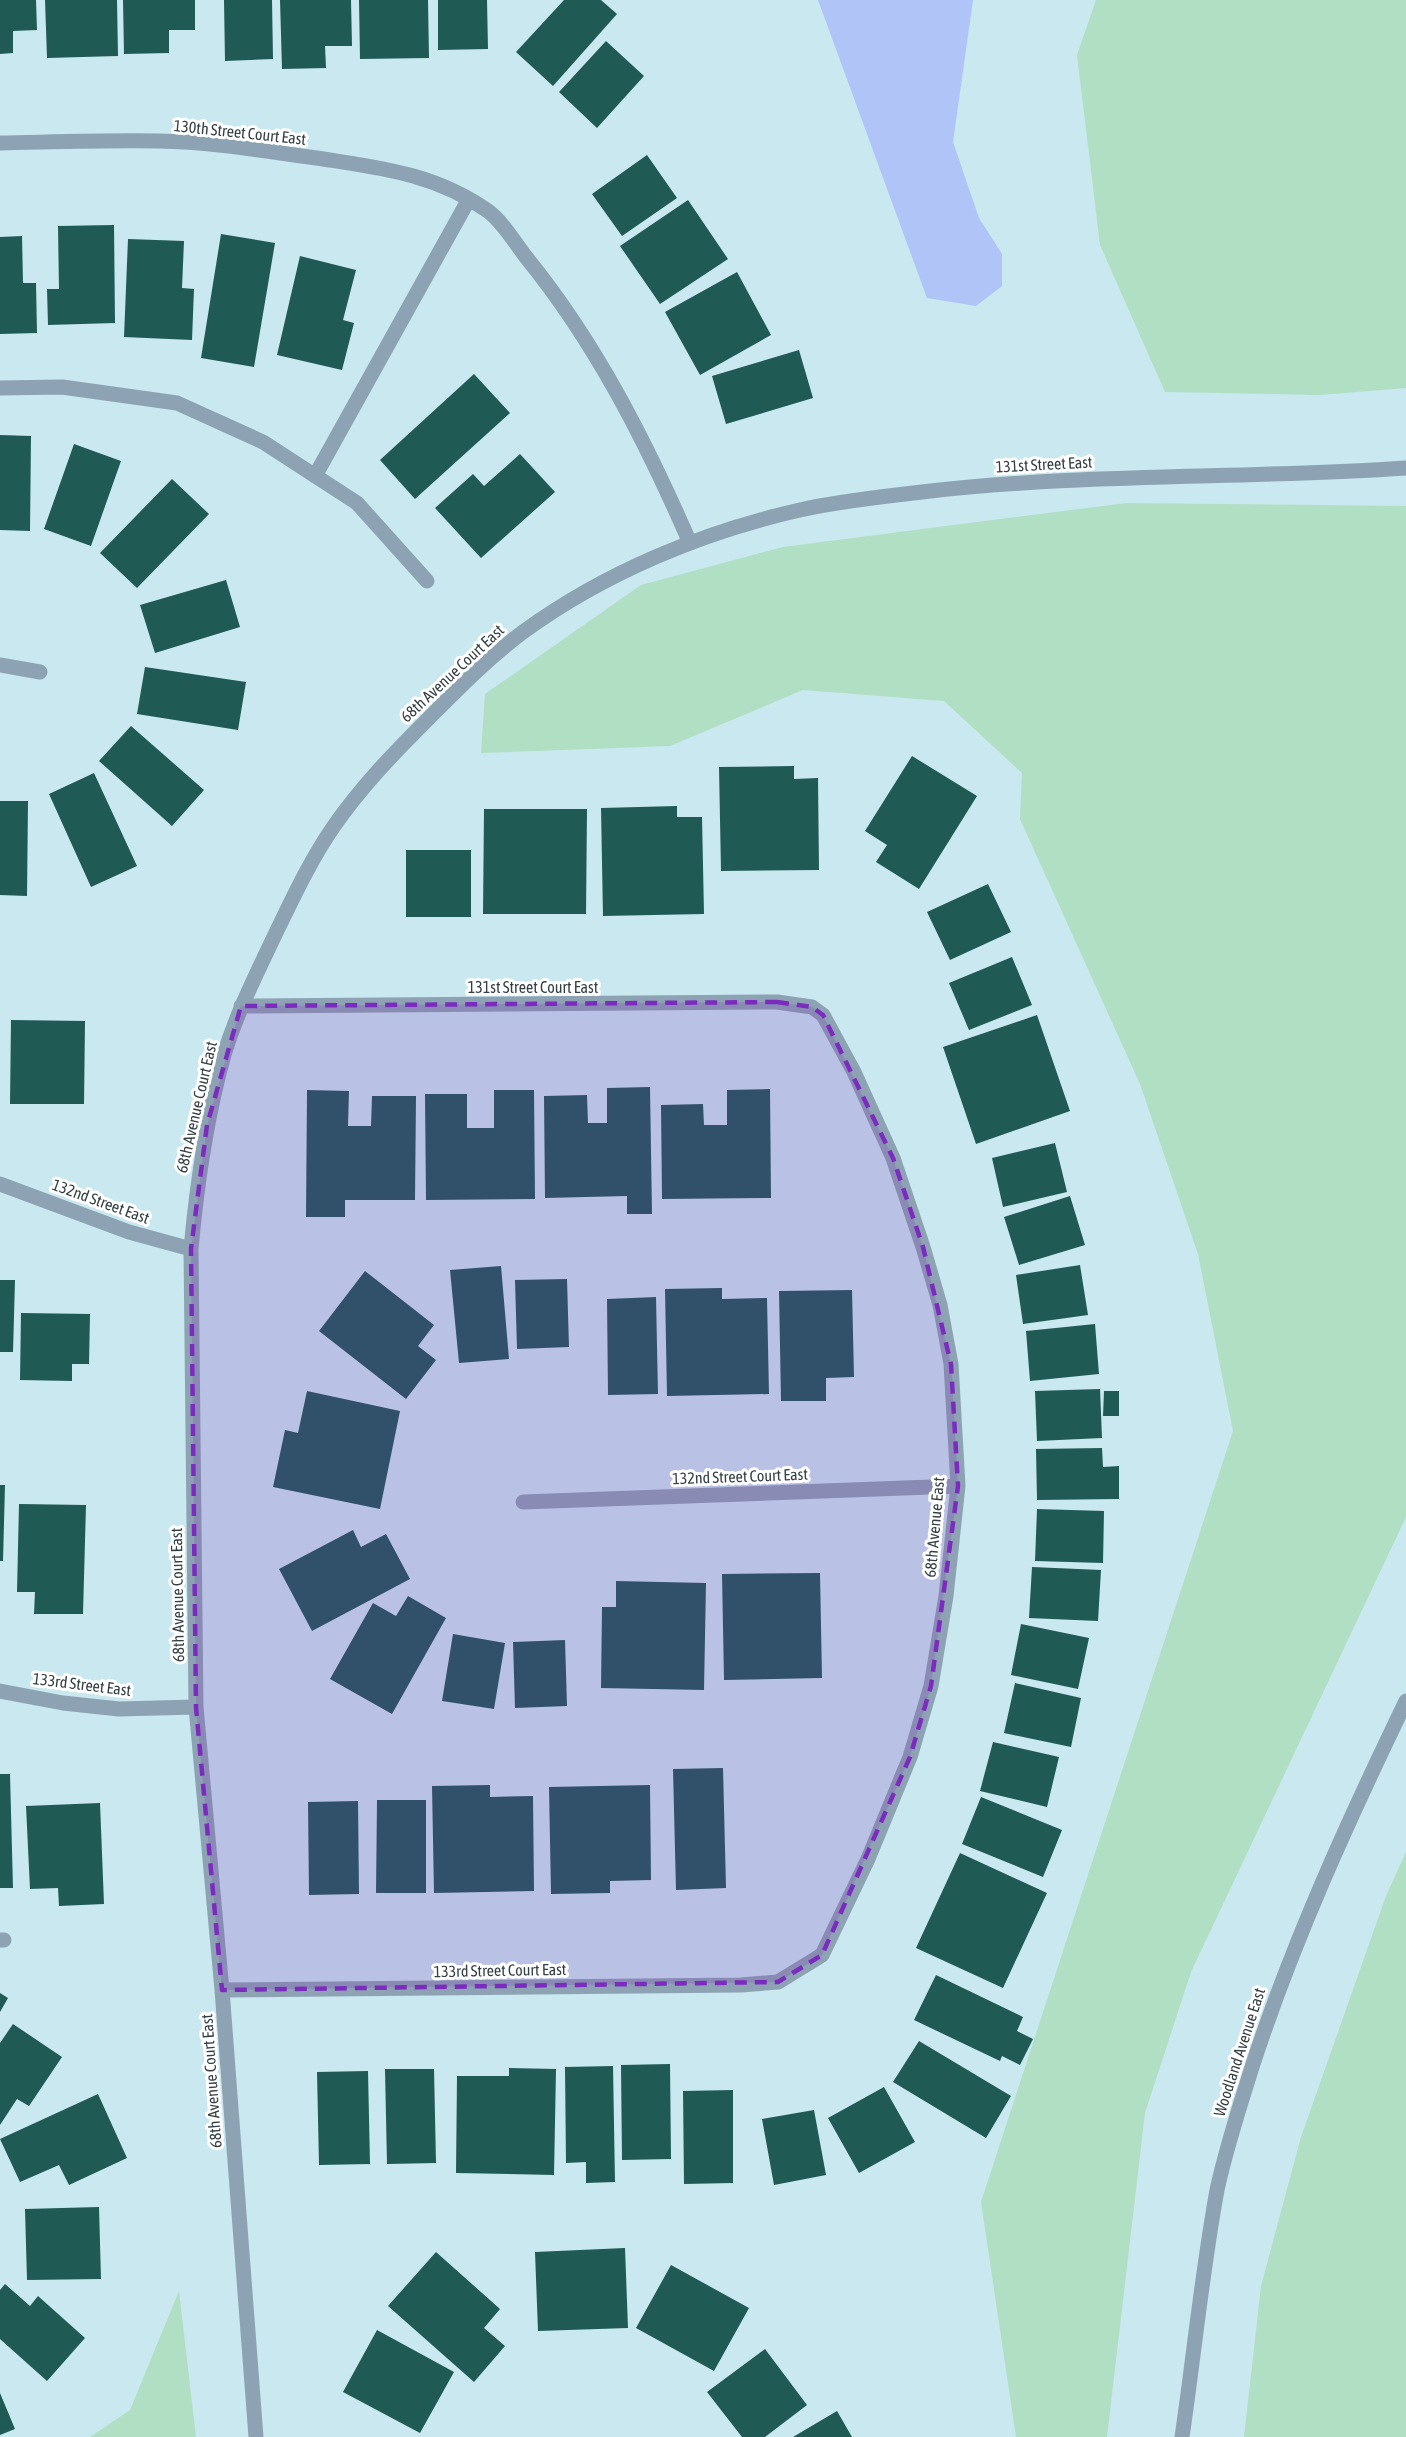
<svg xmlns="http://www.w3.org/2000/svg" width="1406" height="2437" viewBox="0 0 1406 2437" font-family="'Asap Condensed',sans-serif">
	<style>
		.green { fill: #b1dfc4 }
		.water { fill: #b0c4f8 }
		.building { fill: #1f5a55 }
		.lines { fill: none; stroke-linecap: round; stroke-linejoin: round }
		.minor { stroke: #8da3b3; stroke-width: 15 }
		.marked { fill: #7b2cbf; fill-opacity: 0.2; stroke: #7b2cbf; stroke-width: 4.5; stroke-dasharray: 12 8; stroke-linejoin: round }
		.labels { text-anchor: middle; stroke-width: 6; stroke-linejoin: round; paint-order: stroke }
		.street-label { font-size: 16px; fill: #333f42; stroke: #fff }
	</style>
	<rect width="100%" height="100%" fill="#c9e8ef"/>
	<path class="green" d="M1096 0H1406V388L1320 395 1165 392 1100 245 1077 55Z
		M1126 503 1406 506V1517L1191 1972 1145 2113 1107 2437H1016L981 2202 1233 1431 1198 1254 1140 1084 1020 819 1022 773 944 701 803 690 670 746 481 753 485 694 641 585 783 547Z
		M1406 1852V2437H1244L1261 2286 1301 2137 1386 1896Z
		M179 2291 196 2437H90L130 2410Z"/>
	<path class="water" d="M818 0H973L953 142 979 218 1002 254V286L976 306 927 298Z"/>
	<path class="building" d="M0 0H36L37 30 13 31V53L0 54Z
		M45 0H117L118 56 47 58Z
		M123 0H195V30H169V53L124 54Z
		M224 0H272L273 59 225 61Z
		M280 0H351L352 46H325L326 68 282 69Z
		M359 0H428L429 58 360 59Z
		M438 0H487L488 49 438 50Z
		M564 0H601L617 14 553 86 516 52Z
		M606 41 644 76 597 128 559 92Z
		M647 155 677 198 622 236 592 194Z
		M688 200 728 259 660 304 620 246Z
		M114 225 115 323 48 325 47 289H59L58 226Z
		M221 234 275 243 254 367 201 358Z
		M22 236 23 283H36L37 333 0 334V237Z
		M128 239 184 241 182 288 194 289 192 340 124 337Z
		M300 256 356 270 343 320 354 323 342 370 277 355Z
		M737 272 771 335 700 375 665 312Z
		M799 350 813 398 726 424 712 376Z
		M474 374 510 413 415 499 380 460Z
		M0 435 31 436 30 531 0 530Z
		M74 444 121 461 91 546 44 529Z
		M520 454 555 492 481 558 435 508 473 474 484 486Z
		M172 479 209 514 137 588 100 553Z
		M226 580 240 627 155 653 140 605Z
		M145 667 246 682 238 730 137 714Z
		M131 726 204 790 172 826 99 761Z
		M912 756 977 796 919 889 876 862 887 845 865 831Z
		M794 766V779L818 778 819 870 721 871 719 767Z
		M94 773 137 866 91 887 49 794Z
		M0 801H28L27 896 0 895Z
		M677 806V817H702L704 914 603 916 601 808Z
		M484 809H587L586 914H483Z
		M406 850H471V917H406Z
		M988 884 1011 932 950 960 927 912Z
		M1012 957 1032 1005 969 1030 949 983Z
		M1037 1015 1070 1111 976 1144 943 1047Z
		M11 1020 85 1021 84 1104H10Z
		M650 1087 652 1214H627V1196L545 1198 544 1096 587 1095 588 1123H607V1088Z
		M770 1089 771 1198 662 1199 661 1105 703 1104 704 1125H727V1090Z
		M307 1090 349 1091 348 1126H371L372 1096H416L415 1200H345V1217H306Z
		M494 1090H534L535 1199 426 1200 425 1094H467V1128H494Z
		M1055 1143 1067 1192 1003 1207 992 1158Z
		M1070 1196 1085 1245 1019 1265 1004 1217Z
		M1080 1265 1088 1315 1023 1324 1016 1275Z
		M501 1266 509 1359 459 1363 450 1270Z
		M365 1271 434 1325 418 1346 436 1360 406 1399 319 1331Z
		M567 1279 569 1347 517 1349 515 1280Z
		M0 1280H15L13 1352H0Z
		M722 1288V1299L767 1298 769 1394 667 1396 665 1289Z
		M852 1290 854 1377 826 1378V1401H781L779 1291Z
		M656 1297 658 1394 608 1395 607 1299Z
		M21 1313 90 1314 89 1364H72V1381L20 1380Z
		M1095 1324 1099 1374 1030 1381 1026 1331Z
		M1100 1389 1102 1438 1037 1441 1035 1391Z
		M307 1391 400 1411 380 1509 273 1487 285 1430 298 1433Z
		M1104 1391H1119V1416H1103Z
		M1102 1448 1103 1467 1119 1466V1499L1037 1500 1036 1449Z
		M0 1485H5L3 1561H0Z
		M19 1504 86 1505 83 1614H34L35 1592H17Z
		M1037 1509 1104 1511 1103 1563 1035 1561Z
		M353 1530 361 1547 386 1534 410 1579 312 1631 279 1569Z
		M1032 1567 1101 1570 1098 1621 1029 1618Z
		M820 1573 822 1678 724 1680 722 1574Z
		M616 1581 706 1583 704 1690 601 1688 602 1607H616Z
		M408 1596 446 1618 392 1714 330 1679 373 1603 396 1616Z
		M1021 1624 1089 1638 1078 1689 1011 1675Z
		M453 1634 505 1643 494 1709 442 1701Z
		M565 1640 567 1706 515 1708 513 1642Z
		M1015 1683 1081 1698 1071 1747 1004 1733Z
		M993 1742 1059 1757 1047 1807 980 1791Z
		M723 1768 726 1888 676 1890 673 1769Z
		M0 1774H10L13 1888H0Z
		M490 1785V1797L533 1796 534 1891 434 1893 432 1786Z
		M650 1785 651 1880 610 1881V1893L551 1894 549 1787Z
		M981 1797 1062 1830 1043 1877 962 1844Z
		M377 1800H426V1893H376Z
		M358 1801 359 1894 309 1895 308 1802Z
		M100 1803 104 1904 59 1906 58 1888 30 1889 26 1806Z
		M960 1853 1047 1893 1003 1988 916 1948Z
		M936 1975 1023 2017 1017 2031 1033 2039 1020 2065 1002 2056 1000 2061 914 2020Z
		M0 1993 8 1998 0 2012Z
		M13 2024 62 2057 29 2106 17 2099 0 2125V2043Z
		M919 2041 1011 2096 986 2138 893 2082Z
		M670 2064 671 2159 622 2160 621 2065Z
		M613 2066 615 2182 586 2183V2162L566 2163 565 2067Z
		M509 2068 556 2069 554 2175 456 2173 457 2076H509Z
		M385 2069H434L436 2163 387 2164Z
		M368 2071 370 2164 319 2165 317 2072Z
		M884 2087 915 2142 859 2173 828 2118Z
		M733 2090V2183L684 2184 683 2091Z
		M98 2094 127 2158 69 2185 59 2165 20 2182 0 2139Z
		M814 2110 826 2175 774 2185 762 2119Z
		M99 2207 101 2279 27 2280 25 2209Z
		M625 2248 628 2328 538 2331 535 2252Z
		M436 2252 500 2309 484 2328 505 2346 474 2382 388 2306Z
		M671 2265 749 2308 714 2371 636 2328Z
		M5 2284 30 2306 38 2296 85 2338 47 2381 0 2339V2290Z
		M377 2330 454 2372 420 2433 343 2392Z
		M765 2349 807 2405 765 2437H742L707 2392Z
		M0 2393 15 2429 0 2435Z
		M837 2411 852 2437H793Z"/>
	<g class="lines">
		<path class="minor" d="M0 143C53 142 106 140 159 141 212 142 264 151 317 158 380 168 434 173 488 211 503 222 515 243 526 257 596 343 646 442 690 543
			M0 388 62 387 177 403 263 442 357 503 427 581
			M315 476 469 199
			M0 665 40 672
			M0 1184 129 1232 191 1249
			M523 1502 958 1486
			M0 1691 63 1703 119 1709 196 1707
			M0 1940H4
			M222 1990 741 1985 778 1982 822 1955 868 1859 910 1757 931 1686 946 1596 958 1486 951 1364 940 1305 923 1247 893 1158 854 1072 823 1015 812 1007 777 1002 241 1006
			M256 2437 222 1990 196 1707 191 1249C197 1183 206 1119 224 1055 236 1015 254 979 272 941 291 902 309 862 334 826 361 787 393 754 426 721 457 690 488 658 523 632 604 573 702 532 800 510 839 501 881 497 922 492 1083 473 1245 479 1406 468
			M1182 2437C1194 2355 1202 2272 1217 2190 1226 2148 1240 2105 1253 2064 1294 1939 1349 1819 1406 1701"/>
	</g>
	<path class="marked" d="M777 1002 812 1007 823 1015 893 1158 923 1247 951 1364 958 1486 931 1686 910 1757 822 1955 778 1982 222 1990 196 1707 191 1249 207 1125 241 1006Z"/>
	<g class="labels">
		<g class="street-label">
			<text transform="translate(240 132) rotate(6)" y="6">130th Street Court East</text>
			<text transform="translate(1044 464) rotate(-3)" y="6">131st Street East</text>
			<text transform="translate(452 673) rotate(-43)" y="6">68th Avenue Court East</text>
			<text x="533" y="993">131st Street Court East</text>
			<text transform="translate(196 1107) rotate(-77)" y="6">68th Avenue Court East</text>
			<text transform="translate(101 1201) rotate(20)" y="6">132nd Street East</text>
			<text transform="translate(740 1476) rotate(-2)" y="6">132nd Street Court East</text>
			<text transform="translate(934 1527) rotate(-85)" y="6">68th Avenue East</text>
			<text transform="translate(177 1595) rotate(-91)" y="6">68th Avenue Court East</text>
			<text transform="translate(82 1684) rotate(7)" y="6">133rd Street East</text>
			<text transform="translate(500 1970) rotate(-1)" y="6">133rd Street Court East</text>
			<text transform="translate(1239 2052) rotate(-72)" y="6">Woodland Avenue East</text>
			<text transform="translate(211 2081) rotate(-94)" y="6">68th Avenue Court East</text>
		</g>
	</g>
</svg>
